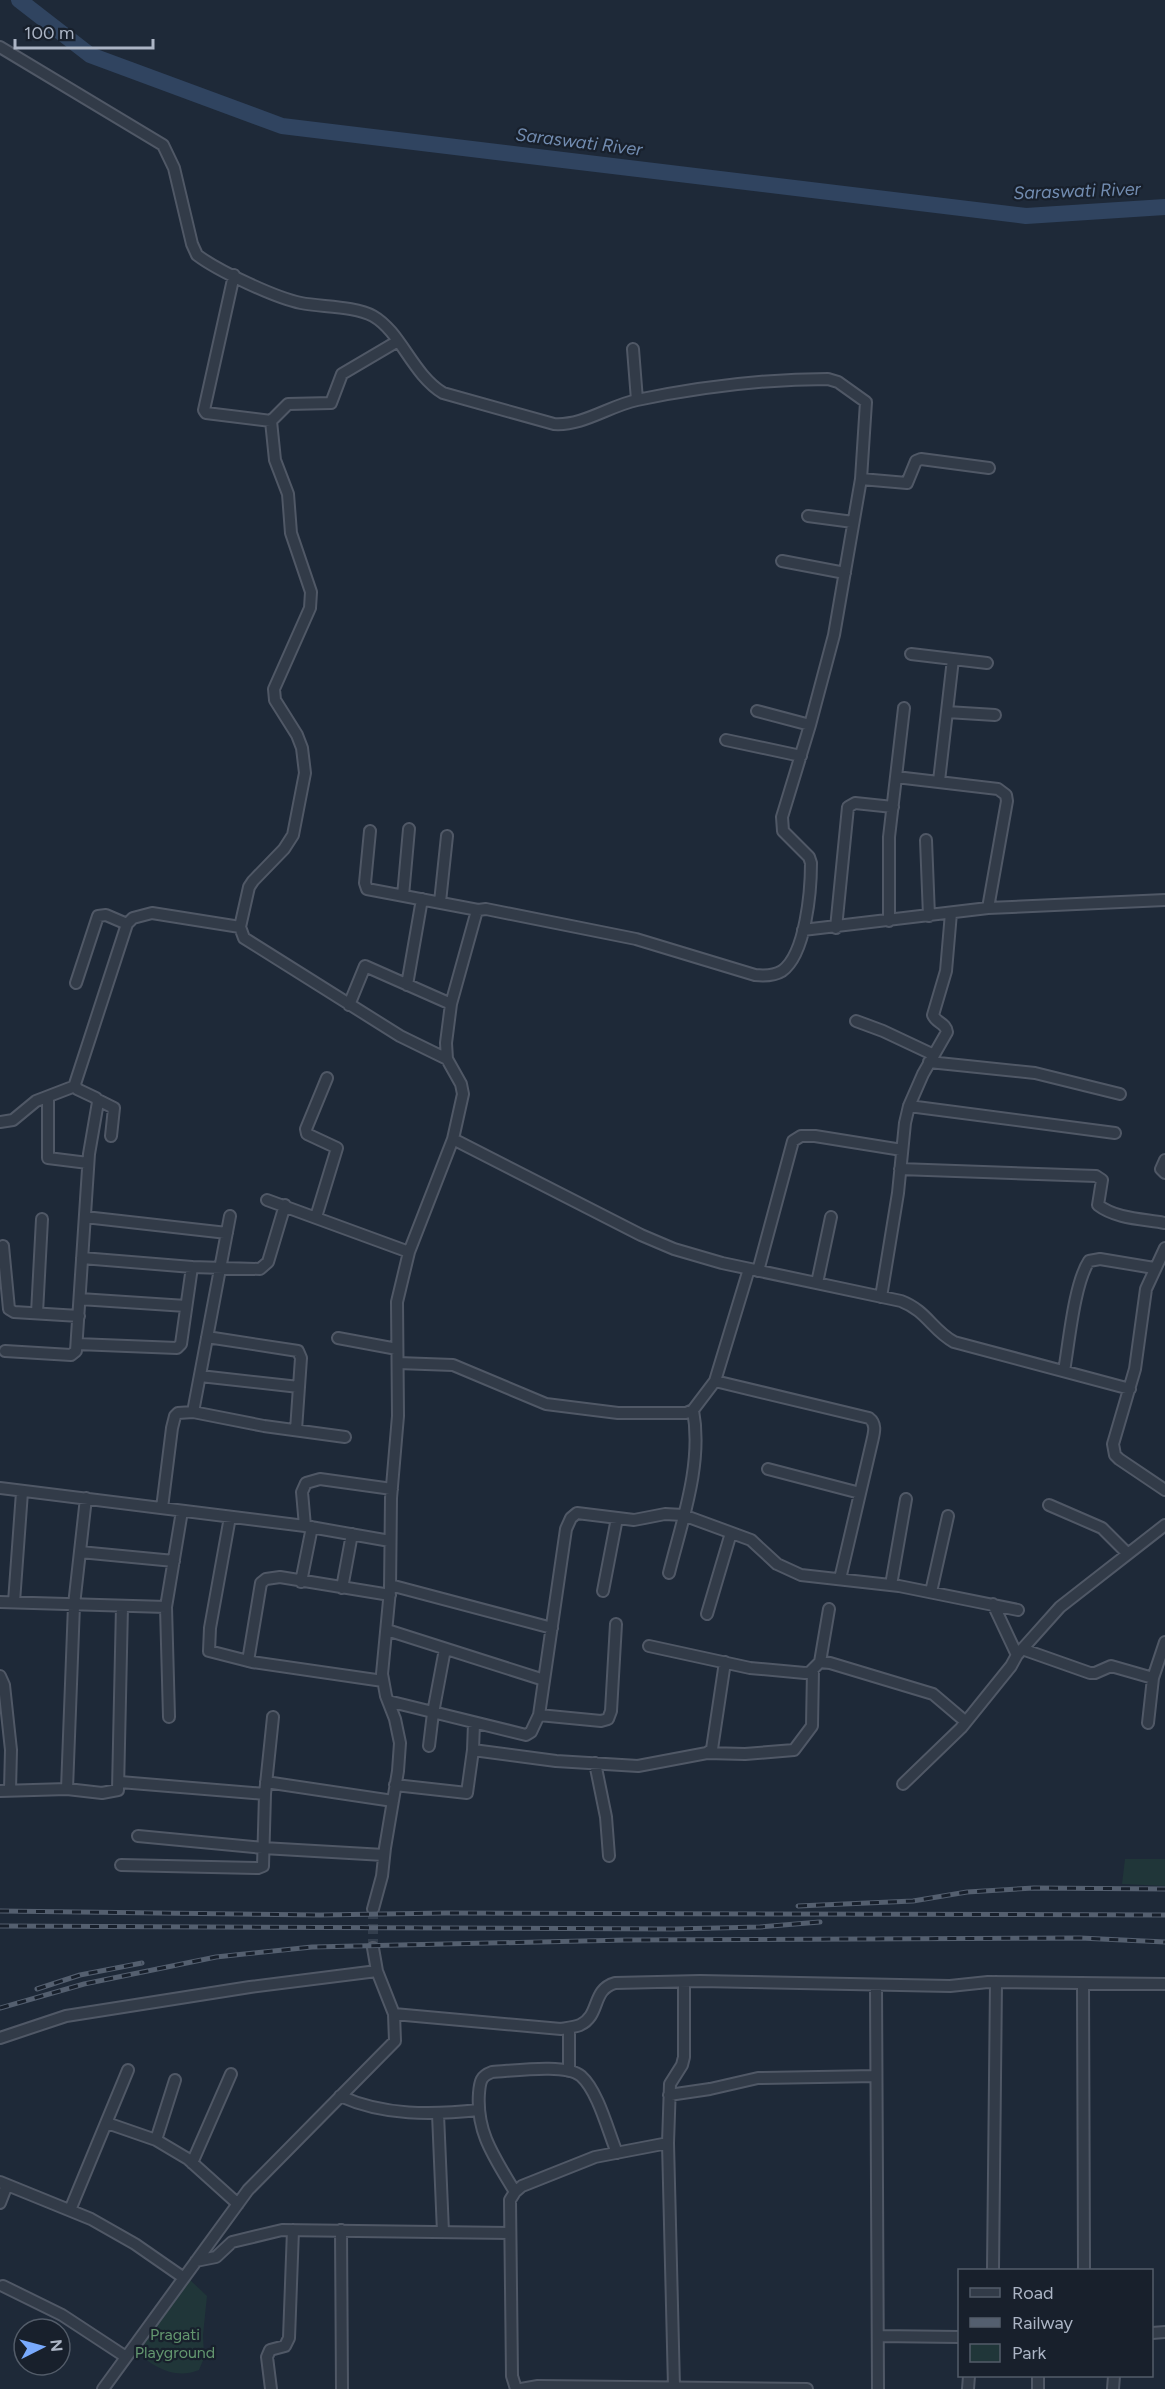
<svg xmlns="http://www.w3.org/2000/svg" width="1165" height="2389" viewBox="0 0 1165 2389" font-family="Figtree,sans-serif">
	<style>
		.green { fill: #203639 }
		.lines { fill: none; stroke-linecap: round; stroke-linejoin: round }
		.river { stroke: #304460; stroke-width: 16 }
		.minor-tunnel { stroke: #333e4d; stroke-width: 10; stroke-dasharray: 10 5; stroke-linecap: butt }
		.minor-casing { stroke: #505866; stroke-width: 14 }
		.minor { stroke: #323b48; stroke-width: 10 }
		.rail-casing { stroke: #545f6f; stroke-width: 5 }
		.rail { stroke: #18202c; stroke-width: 3; stroke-dasharray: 9; stroke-linecap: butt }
		.labels { text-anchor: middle; stroke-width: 4.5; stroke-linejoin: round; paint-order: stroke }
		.park-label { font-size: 16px; fill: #63966f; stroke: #18202c }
		.water-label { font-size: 18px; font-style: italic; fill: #728cb0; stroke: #18202c }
	</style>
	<rect width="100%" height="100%" fill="#1e2938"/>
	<path class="green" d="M1125 1859H1165V1886L1122 1884Z
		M188 2278 207 2296 203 2335 204 2358 199 2370C174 2380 154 2367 135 2351Z"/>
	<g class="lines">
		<path class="river" d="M19 0 90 55 282 126 1026 216 1165 207"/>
		<path class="minor-tunnel" d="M373 1909V1948"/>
		<defs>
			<path id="minor" d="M0 47 163 145 174 168 192 244 197 255C218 271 276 298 301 303 321 307 355 306 373 316 401 332 412 374 443 393L554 424C583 426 609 406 637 400 700 387 764 379 828 379L838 382 866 402 861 479 834 635 810 725 782 817 783 831 809 857 811 863C811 890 806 954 782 971 774 976 765 976 755 975L636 939 486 909 478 910 476 914 451 1004 446 1043 447 1059 461 1084 463 1094 453 1139 409 1252 397 1302 398 1416 391 1498 390 1590 382 1674 386 1696 395 1719 400 1743 398 1771 385 1848 382 1876 373 1909
				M234 275 204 410 206 413 271 421 275 460 288 494 291 533 311 592 310 608 274 689 275 700 297 735 302 748 305 773 293 835 284 849 253 881 249 887 240 927 244 938 400 1036 447 1059
				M633 349 637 400
				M271 421 288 404 331 403 342 374 398 341
				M861 479 907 483 916 461 921 459 989 468
				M808 516 853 522
				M782 561 845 573
				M911 654 987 663
				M757 711 810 725
				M947 712 995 715
				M726 740 801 756
				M896 777 998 789 1006 795 1007 801 988 908
				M939 781 953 659
				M370 831 365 883 367 889 478 910
				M926 840 929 916
				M403 896 409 829
				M440 902 447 836
				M889 921V837L904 708
				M836 928 848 807 855 803 893 807
				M803 930 988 908 1165 900
				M76 983 98 916 106 915 127 924
				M407 985 422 899
				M349 1005 365 966 451 1004
				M856 1021 883 1031 934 1055
				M929 1062 1035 1073 1120 1094
				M48 1097V1158L88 1163
				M98 1100 114 1108 111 1136
				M909 1106 1115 1133
				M0 1122 13 1120 36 1101 75 1086
				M453 1139 641 1235 674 1249 722 1263 901 1301C927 1311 932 1330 954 1342L1130 1389
				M1165 1160 1161 1169 1165 1173
				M900 1169 1096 1176 1102 1180 1098 1205C1116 1219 1144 1219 1165 1223
				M267 1200 409 1252
				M85 1217 227 1233
				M316 1217 337 1148 307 1134 306 1129 327 1078
				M3 1246 9 1309 14 1312 79 1316
				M1165 1248 1146 1289 1135 1369 1113 1444 1115 1455 1119 1459 1165 1490
				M82 1258 192 1267 260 1269 268 1262 285 1205
				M758 1271 793 1141 801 1136H815L902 1150
				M817 1283 831 1217
				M881 1297 898 1193 905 1123 909 1106 923 1074 947 1032C946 1023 936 1023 933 1015L946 971 951 913
				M80 1299 186 1306
				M37 1313 42 1219
				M207 1337 298 1351 301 1358 296 1430
				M338 1338 397 1349
				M77 1344 177 1348 181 1344 192 1267
				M5 1351 71 1355 76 1351 89 1154 98 1102 96 1098 77 1089 75 1084 127 924 133 918 152 913 240 927
				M398 1363 453 1365 546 1404 618 1413H686L693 1410 715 1381 749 1269
				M1064 1371C1069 1343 1074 1284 1089 1261L1100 1259 1154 1268
				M200 1376 299 1387
				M715 1381 869 1418C877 1424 874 1433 872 1442L840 1579
				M193 1412 230 1216
				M768 1469 860 1493
				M0 1488 305 1526 390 1541
				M1049 1505 1102 1528 1128 1554
				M162 1508 172 1428 175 1416 178 1413 193 1412 264 1426 345 1437
				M230 1517 210 1628 209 1651 252 1662 383 1681
				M305 1526 302 1492 306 1483 320 1479 392 1489
				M80 1552 174 1561
				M669 1573C682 1521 703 1464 693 1410
				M301 1582 312 1527
				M390 1585 552 1628
				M891 1585 906 1499
				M342 1588 352 1534
				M603 1591 617 1518
				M931 1592 948 1516
				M0 1602 166 1607
				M14 1602 22 1492
				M993 1604 1017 1655
				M707 1614 731 1533
				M387 1630 544 1680
				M649 1646 750 1668 805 1673 810 1672 820 1662 830 1663 933 1694 966 1722
				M1022 1649 1090 1673H1095L1111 1666 1153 1678
				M248 1661 261 1583 266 1579 280 1577 390 1595
				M820 1662 829 1609
				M0 1676 4 1685 11 1750 10 1790
				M388 1701 526 1735 531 1732 539 1715 566 1529 571 1518 577 1513 634 1520 665 1514 683 1515 751 1540 777 1564 801 1575 899 1586 1018 1610
				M539 1715 601 1721 608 1719 611 1711 616 1624
				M169 1717 166 1607 182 1511
				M1148 1723 1153 1678 1165 1642
				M429 1746 433 1713 445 1649
				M473 1750 556 1761 638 1766 707 1753 712 1749 725 1662
				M707 1753 745 1754 794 1750 812 1726 813 1669
				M595 1763 606 1817 609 1856
				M120 1782 265 1794
				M266 1782 393 1801
				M903 1784 961 1728 1011 1666 1017 1655 1060 1607 1165 1525
				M395 1785 467 1793 473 1750 474 1723
				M67 1789 74 1605 86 1498
				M0 1791 67 1789 102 1793 118 1790 122 1606
				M138 1836 263 1848 384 1855
				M121 1865 258 1868 263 1866 265 1794 273 1717
				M1083 1983 1084 2270
				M876 1985 878 2389
				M394 2014 561 2029C567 2028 575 2027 580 2025 601 2015 591 1990 615 1983L700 1981 950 1986 988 1982 1165 1984
				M0 2038 66 2016 250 1987 377 1971
				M569 2071V2028
				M669 2095 710 2089 758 2078 876 2076
				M340 2096C384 2116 432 2115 479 2110
				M438 2114 443 2232
				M107 2123 156 2140 188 2159 238 2204
				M156 2140 175 2080
				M192 2163 231 2074
				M0 2182 91 2219 135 2244 184 2278
				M515 2192C495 2158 476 2133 479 2093 480 2081 481 2076 492 2072 513 2071 566 2063 581 2076 598 2091 608 2131 617 2153
				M0 2203 7 2185
				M70 2210 128 2070
				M341 2230 342 2389
				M196 2261 216 2257 232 2242 282 2230 509 2233
				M993 2270 996 1982
				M3 2286 62 2315 126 2357
				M1152 2333 1165 2332
				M878 2336 960 2337
				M674 2387 668 2143 670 2084 682 2065 684 2057V1982
				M103 2389 248 2190 395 2041 394 2014 377 1971 373 1948
				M271 2389 267 2357 270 2350 285 2346 289 2338 293 2230
				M516 2389 512 2376 510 2200 515 2192 522 2186 595 2157 668 2143
				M521 2389 538 2386 807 2389
				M968 2389 969 2376
				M1038 2389V2376
				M1113 2389 1114 2376"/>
		</defs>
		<use href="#minor" class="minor-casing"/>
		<use href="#minor" class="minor"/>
		<defs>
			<path id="rail" d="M798 1906 913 1901 967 1892 1034 1888 1165 1889
				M0 1911 320 1915 446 1913 1165 1915
				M0 1926 674 1929 760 1927 820 1922
				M37 1989 80 1975 142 1963
				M0 2008 84 1984 216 1957 312 1947 626 1940 1080 1938 1165 1942"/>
		</defs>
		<use href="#rail" class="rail-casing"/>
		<use href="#rail" class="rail"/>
	</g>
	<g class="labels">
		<g class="park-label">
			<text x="175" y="2340">Pragati<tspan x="175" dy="18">Playground</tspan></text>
		</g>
		<g class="water-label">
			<text transform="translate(579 142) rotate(7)" y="6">Saraswati River</text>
			<text transform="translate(1077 191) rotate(-2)" y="6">Saraswati River</text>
		</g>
	</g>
	<rect x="958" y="2269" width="195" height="108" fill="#18202c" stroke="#535c69" stroke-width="1.5"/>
	<rect x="970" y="2288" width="30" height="9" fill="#323b48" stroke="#535c69" stroke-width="1.5"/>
	<text x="1012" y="2299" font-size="18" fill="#acb5c5">Road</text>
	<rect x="970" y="2318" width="30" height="9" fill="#545f6f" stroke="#535c69" stroke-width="1.5"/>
	<text x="1012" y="2329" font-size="18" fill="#acb5c5">Railway</text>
	<rect x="970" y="2344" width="30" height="18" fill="#203639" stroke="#535c69" stroke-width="1.5"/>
	<text x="1012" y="2359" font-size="18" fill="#acb5c5">Park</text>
	<g transform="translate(42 2347) rotate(84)"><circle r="28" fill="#18202c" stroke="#535c69" stroke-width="1.5"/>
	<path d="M0-4.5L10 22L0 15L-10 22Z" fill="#79aafd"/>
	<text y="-9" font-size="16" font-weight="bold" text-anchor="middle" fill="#acb5c5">N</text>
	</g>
	<path d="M15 39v9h138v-9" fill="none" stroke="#acb5c5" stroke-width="3"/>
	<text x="24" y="39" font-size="18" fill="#acb5c5" stroke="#18202c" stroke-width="4.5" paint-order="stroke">100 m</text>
</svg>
